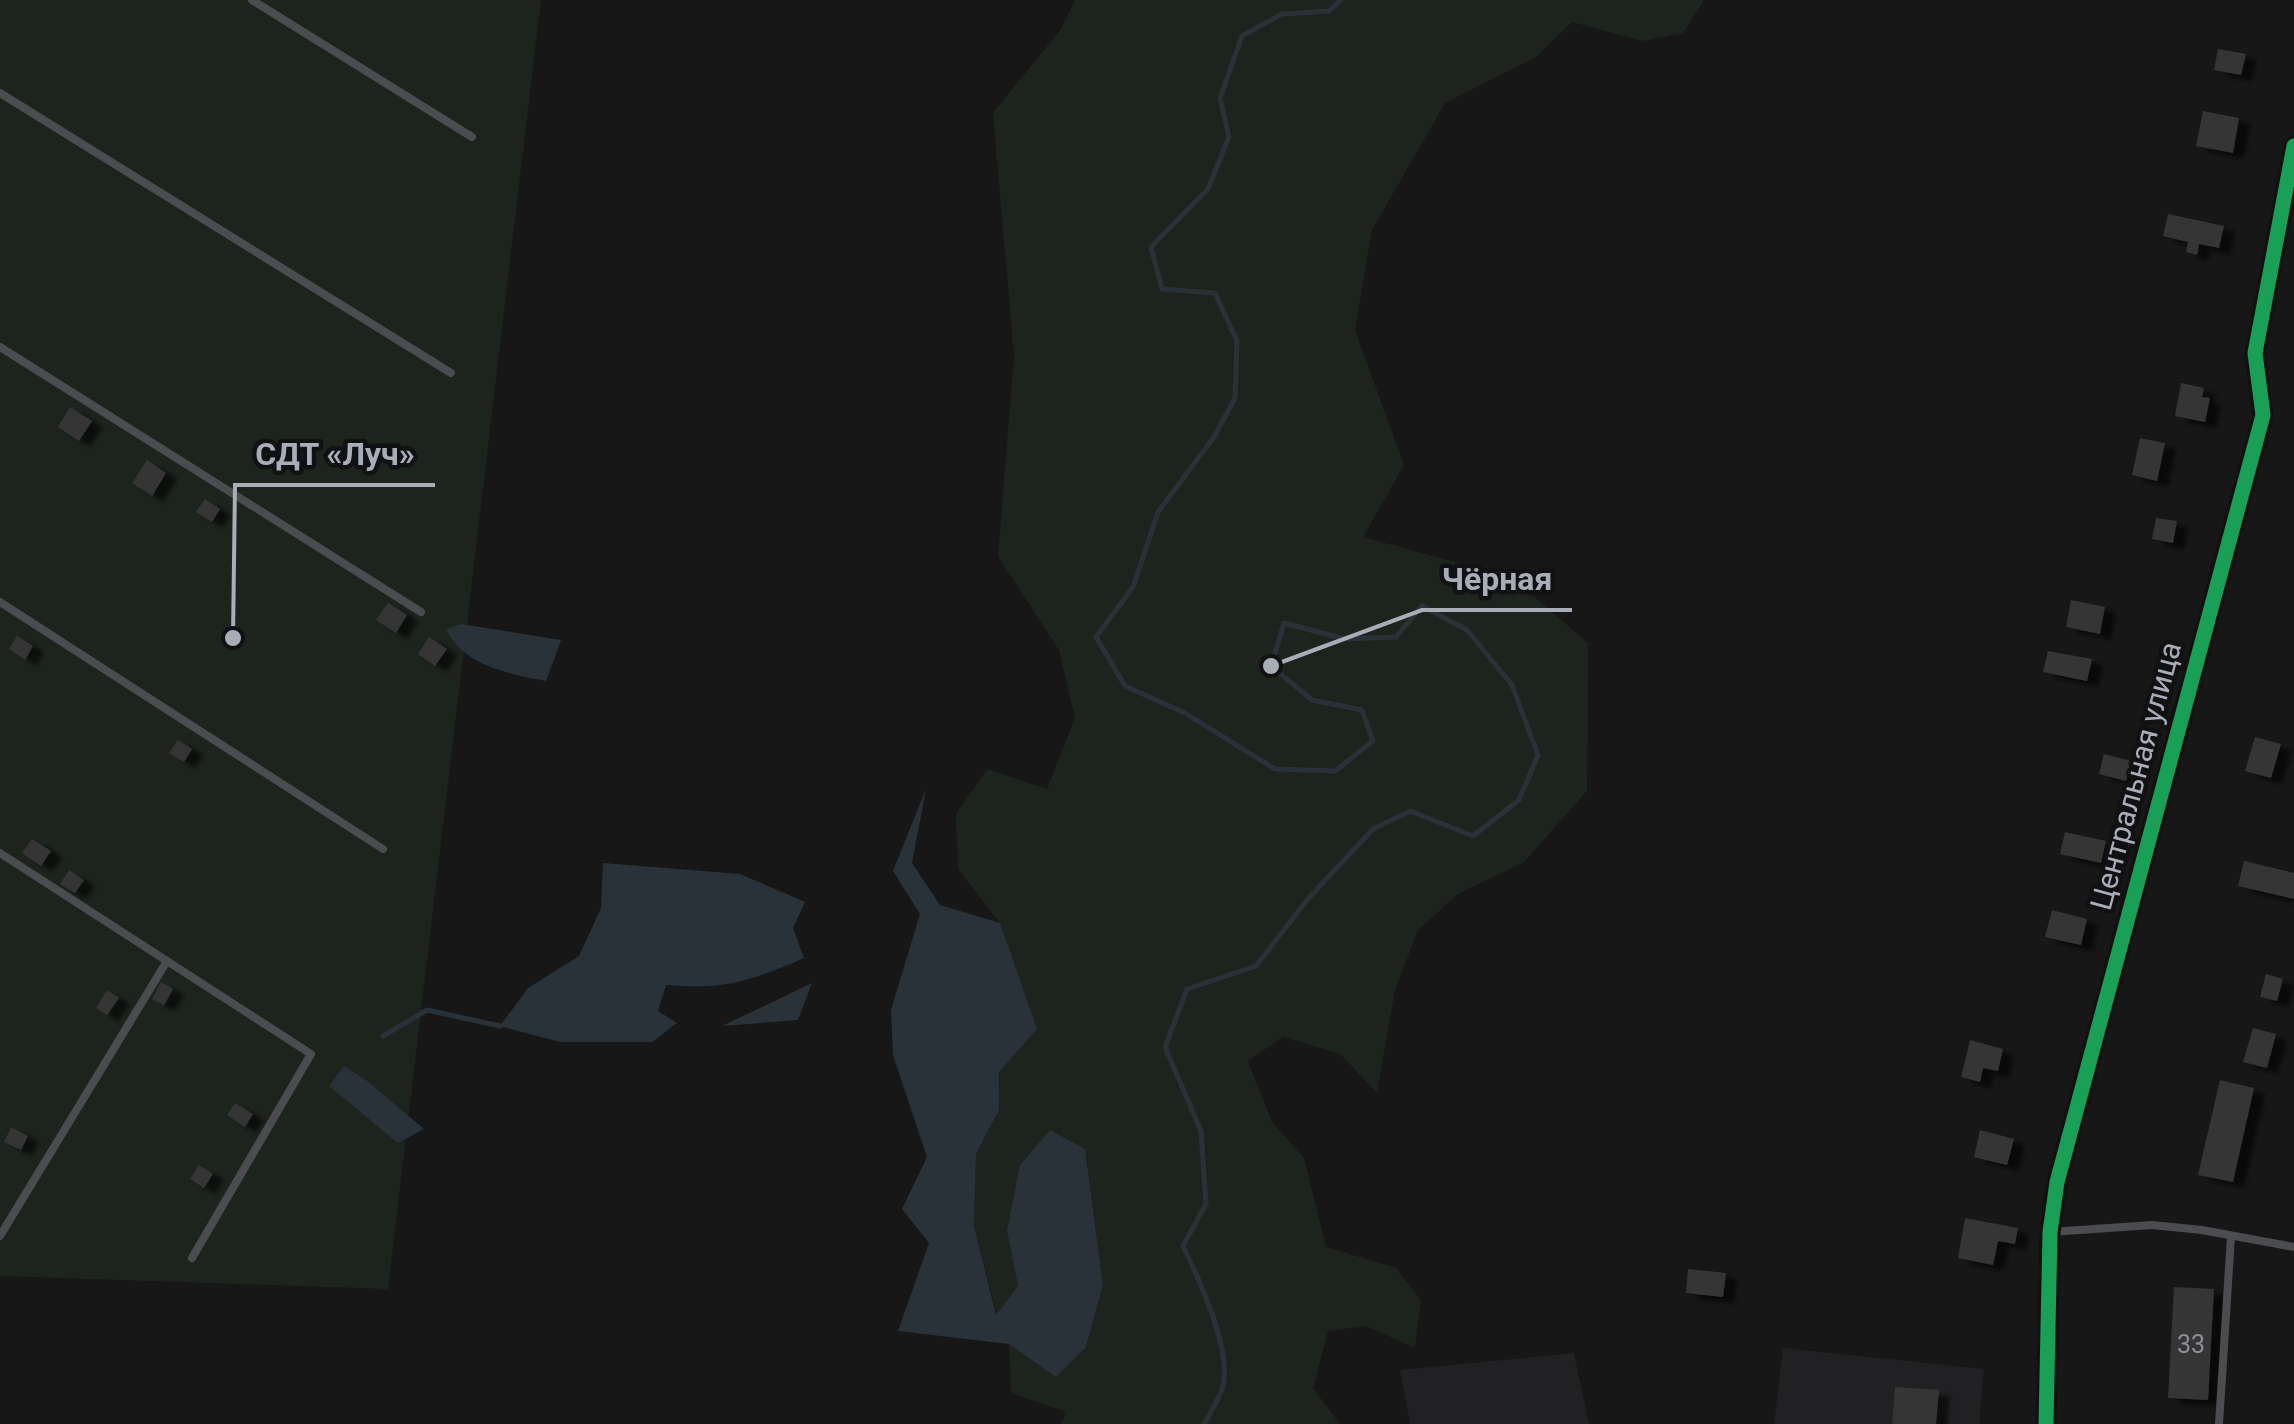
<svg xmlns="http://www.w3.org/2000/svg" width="2294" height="1424" viewBox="0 0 2294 1424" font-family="Roboto,sans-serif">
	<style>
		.built { fill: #212123 }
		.green { fill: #1d241e }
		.water { fill: #2a3239 }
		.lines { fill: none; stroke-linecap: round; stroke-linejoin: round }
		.stream { stroke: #2a3239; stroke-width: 5 }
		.building { fill: #353536; filter: url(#shadow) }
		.service { stroke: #4b4c50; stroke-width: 8 }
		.minor { stroke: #4b4c50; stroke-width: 15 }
		.cycleway-casing { stroke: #111113; stroke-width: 21 }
		.cycleway { stroke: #1a9f57; stroke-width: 15 }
		.labels { text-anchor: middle; stroke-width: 9; stroke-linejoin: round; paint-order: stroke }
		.number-label { font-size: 25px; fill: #8b8f98 }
		.street-label { font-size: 30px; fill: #a8adb8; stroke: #111113 }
		.leader { fill: none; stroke: #a8adb8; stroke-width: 4 }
		.callout-dot { fill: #a8adb8; stroke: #111113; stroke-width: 4 }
		.callout-label { font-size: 32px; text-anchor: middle; font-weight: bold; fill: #a8adb8; stroke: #111113; stroke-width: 9; stroke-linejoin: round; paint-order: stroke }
	</style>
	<defs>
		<filter id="shadow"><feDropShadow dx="11" dy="6" stdDeviation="2.5" flood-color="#0009"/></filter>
	</defs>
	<rect width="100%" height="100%" fill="#171717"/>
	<path class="built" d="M1783 1348 1984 1369 1979 1424H1774Z
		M1574 1353 1589 1424H1410L1400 1370Z"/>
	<path class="green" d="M0 0H541L388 1289 0 1276Z
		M1075 0H1704L1683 33 1642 41 1572 22 1536 57 1445 103 1372 230 1355 330 1404 465 1363 537 1511 577 1588 643 1587 791 1524 862 1458 894 1418 930 1395 990 1377 1093 1340 1054 1283 1037 1248 1061 1272 1122 1304 1158 1326 1247 1396 1268 1421 1300 1415 1348 1366 1326 1328 1331 1313 1388 1340 1424H1061L1066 1412 1011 1393 1009 1344 1086 1347 1103 1285 1085 1149 1007 1231 1018 1286 997 1316 974 1226 976 1154 999 1110 1000 923 958 869 956 814 987 769 1047 789 1075 718 1059 650 998 556 1014 356 993 113 1061 29Z"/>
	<path class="water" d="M461 624 561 640 546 681C510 674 463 666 446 629Z
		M926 789 912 863 940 905 1000 923 1037 1029 999 1072V1110L976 1154 974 1226 996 1315 1018 1286 1007 1231 1020 1165 1050 1130 1085 1149 1103 1285 1086 1347 1056 1377 1009 1344 898 1331 929 1243 902 1209 927 1157 893 1055 891 1010 920 914 893 871Z
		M603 863 740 874 805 902 793 928 804 958C751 981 724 990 666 985L658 1011 677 1023 652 1042H560L500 1026 528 988 579 956 601 908Z
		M812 983 798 1020 722 1026Z
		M344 1066 366 1080 424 1129 398 1143 329 1086Z"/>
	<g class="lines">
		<path class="stream" d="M383 1036 427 1010 500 1026
			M1204 1424C1210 1413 1218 1401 1222 1389 1234 1353 1199 1279 1183 1246L1206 1204 1201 1131 1165 1047 1187 989 1256 966 1307 900 1373 829 1410 811 1473 836 1519 800 1538 755 1512 685 1467 630 1422 606 1396 637 1345 639 1284 623 1271 666 1312 700 1362 710 1373 741 1335 771 1275 769 1185 713 1125 686 1096 637 1133 587 1158 512 1214 437 1235 398 1237 341 1215 293 1162 289 1151 247 1208 189 1229 137 1220 98 1242 36 1282 14 1329 11 1341 0"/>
	</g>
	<path class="building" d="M2218 49 2246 54 2241 75 2214 70Z
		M2203 111 2239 118 2233 153 2196 146Z
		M2168 214 2224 226 2219 248 2199 244 2197 255 2186 252 2188 242 2163 236Z
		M2181 383 2204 388 2202 397 2210 398 2205 422 2175 416Z
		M70 407 92 421 79 441 58 427Z
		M2140 438 2165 443 2157 481 2132 475Z
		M147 460 166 473 152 496 132 483Z
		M205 499 220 509 212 522 196 512Z
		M2156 518 2177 521 2173 543 2152 539Z
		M2071 600 2105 607 2100 634 2066 627Z
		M388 603 407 615 396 633 376 620Z
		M17 636 33 646 25 660 9 649Z
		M429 637 447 649 435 666 418 654Z
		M2048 651 2092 659 2087 681 2043 672Z
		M2255 737 2281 744 2271 778 2245 771Z
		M178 740 192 749 184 762 169 753Z
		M2104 754 2131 761 2126 781 2099 774Z
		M2065 832 2106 841 2101 863 2060 854Z
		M32 839 51 851 41 866 22 853Z
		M2244 861 2294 873V899L2238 886Z
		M69 870 84 880 75 893 60 884Z
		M2052 910 2087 919 2081 945 2045 937Z
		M2266 974 2283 979 2277 1001 2260 997Z
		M161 982 173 989 164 1005 152 999Z
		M107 990 119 998 107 1015 96 1008Z
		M2253 1028 2276 1034 2267 1068 2243 1062Z
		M1970 1040 2003 1049 1998 1071 1983 1068 1980 1082 1961 1077Z
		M2220 1080 2254 1088 2233 1182 2198 1175Z
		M235 1103 253 1114 245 1127 227 1115Z
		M11 1127 28 1136 21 1150 4 1142Z
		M1980 1130 2014 1139 2007 1165 1974 1157Z
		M199 1165 213 1174 204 1188 190 1179Z
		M1965 1218 2018 1228 2015 1244 1998 1241 1993 1265 1958 1258Z
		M1688 1269 1726 1273 1723 1297 1686 1293Z
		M2174 1287 2214 1289 2208 1400 2168 1398Z
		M1895 1387 1939 1390 1936 1424H1892Z"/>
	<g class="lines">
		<path class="service" d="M252 0 472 137
			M0 93 451 373
			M0 347 421 612
			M0 602 383 849
			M0 853 311 1054 192 1258
			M2051 1232 2152 1225 2202 1230 2294 1247
			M0 1236 167 961
			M2219 1424 2231 1237"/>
		<path class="minor" d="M2046 1424 2050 1232 2057 1182 2263 415 2255 353 2294 146"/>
		<defs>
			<path id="cycleway" d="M2046 1424 2050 1232 2057 1182 2263 415 2255 353 2294 146"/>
		</defs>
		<use href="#cycleway" class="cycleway-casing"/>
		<use href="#cycleway" class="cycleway"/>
	</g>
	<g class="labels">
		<g class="number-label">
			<text x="2191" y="1353">33</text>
		</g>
		<g class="street-label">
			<text transform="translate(2136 776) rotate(-75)" y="10">Центральная улица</text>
		</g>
	</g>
	<path class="leader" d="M233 638L235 485H435M1271 666L1422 610H1572"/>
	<g class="callout-dot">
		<circle cx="233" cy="638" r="10"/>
		<circle cx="1271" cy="666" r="10"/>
	</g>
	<g class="callout-label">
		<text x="335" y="465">СДТ «Луч»</text>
		<text x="1497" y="590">Чёрная</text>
	</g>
</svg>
